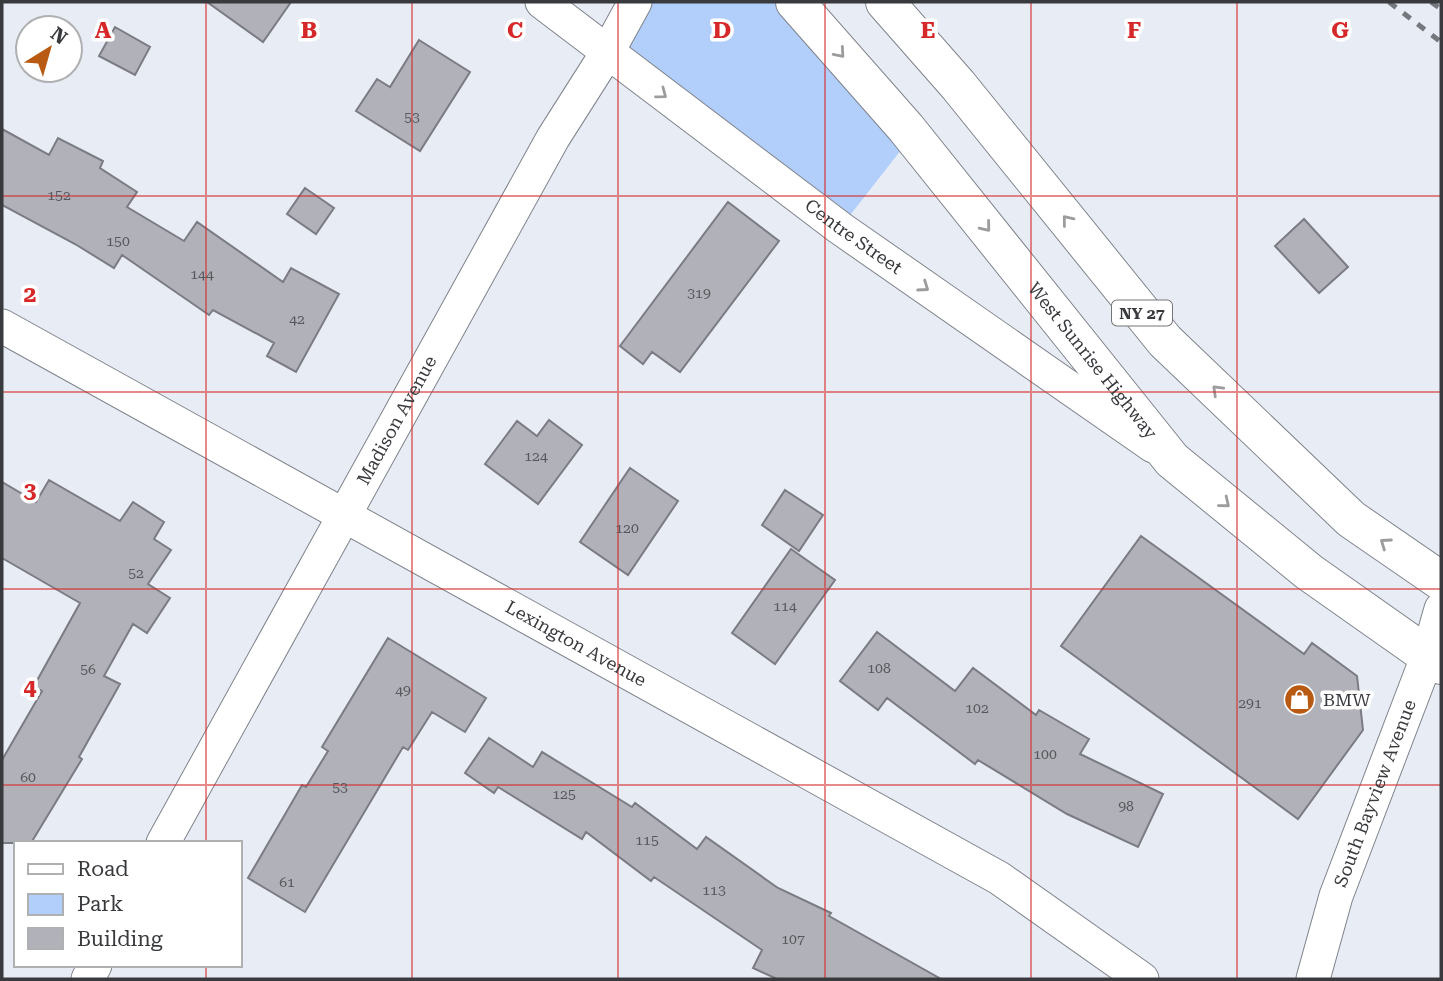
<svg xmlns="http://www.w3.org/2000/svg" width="1443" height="981" viewBox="0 0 1443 981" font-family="'Roboto Serif',serif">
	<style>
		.green { fill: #b2cefa }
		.building { fill: #b1b1b9; stroke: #7b7b83; stroke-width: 2 }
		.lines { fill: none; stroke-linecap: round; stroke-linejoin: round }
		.minor-casing { stroke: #7f838b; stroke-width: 35 }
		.trunk-casing { stroke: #7f838b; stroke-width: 40 }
		.minor { stroke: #fff; stroke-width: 33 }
		.trunk { stroke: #fff; stroke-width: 38 }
		.rail { stroke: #75787d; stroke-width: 5; stroke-dasharray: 9 9; stroke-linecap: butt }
		.oneway { stroke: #9c9c9e }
		.grid { fill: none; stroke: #d62828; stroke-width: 2; stroke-opacity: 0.55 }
		.labels { text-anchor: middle; stroke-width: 7; stroke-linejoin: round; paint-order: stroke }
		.number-label { font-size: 14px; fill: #56585c }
		.shield { fill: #fff; stroke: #747577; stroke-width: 2 }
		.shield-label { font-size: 16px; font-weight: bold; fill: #383a3d }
		.street-label { font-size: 18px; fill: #383a3d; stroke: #fff }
		.poi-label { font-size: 18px; fill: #383a3d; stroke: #fff; text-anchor: start }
		.grid-label { font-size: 23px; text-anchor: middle; font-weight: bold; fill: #d62828; stroke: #fff; stroke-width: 7; stroke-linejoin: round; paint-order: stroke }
	</style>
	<rect width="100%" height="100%" fill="#e8edf5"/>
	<path class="green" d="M638 2H791L912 136 840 228 611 56Z"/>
	<path class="building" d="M207 2H291L263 42Z
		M115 27 150 47 135 75 99 56Z
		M419 40 470 72 420 151 356 111 377 79 390 87Z
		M2 129 49 155 58 138 103 161 100 168 137 192 127 207 184 241 197 222 283 282 291 268 339 294 296 372 267 356 274 343 213 310 209 315 122 255 114 268 75 244 2 205Z
		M305 188 334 208 316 234 287 214Z
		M728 202 779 241 680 372 652 352 643 364 620 346Z
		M1304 219 1348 267 1319 293 1275 246Z
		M549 420 582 445 538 504 485 464 517 421 537 436Z
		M630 468 678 501 628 575 580 542Z
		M49 480 120 521 133 502 164 522 154 539 171 550 148 584 170 598 147 633 133 624 104 676 120 684 79 757 82 759 31 843H2V760L42 691 34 686 80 603 2 558V482L36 502Z
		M785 490 823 515 799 551 762 525Z
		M1141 536 1304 654 1312 643 1357 676 1363 730 1298 819 1061 646Z
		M791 549 835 580 775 664 732 633Z
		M877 632 955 691 973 668 1036 715 1039 710 1089 739 1080 754 1163 794 1138 847 1067 814 978 760 975 764 887 698 878 710 840 681Z
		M388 638 486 698 465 732 432 712 408 750 403 747 305 912 248 878 302 785 306 787 328 751 322 747Z
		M489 738 533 767 542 752 632 807 635 803 697 849 706 837 778 888 831 913 829 916 941 979H777L753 968 762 950 654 877 651 881 586 832 582 839 498 787 494 793 465 773Z"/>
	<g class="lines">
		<defs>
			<g id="minor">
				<path id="s1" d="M542 2 840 228 1153 446"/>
				<path id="s2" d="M2 326 999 878 1142 979"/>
				<path id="s3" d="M163 843 553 138 607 53 635 2"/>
				<path d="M88 979 95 965"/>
				<path id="s4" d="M1313 979 1336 896 1428 655 1441 609"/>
			</g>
			<g id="trunk">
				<path id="s5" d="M795 2 906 128 1172 460 1309 572 1441 665"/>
				<path d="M885 2 958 85 1165 341 1351 519 1441 581"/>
			</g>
		</defs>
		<use href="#minor" class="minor-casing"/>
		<use href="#trunk" class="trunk-casing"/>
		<use href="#minor" class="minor"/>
		<use href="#trunk" class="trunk"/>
		<path class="rail" d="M1389 2 1441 42
			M1431 2 1441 9"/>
	</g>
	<defs><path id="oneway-chevron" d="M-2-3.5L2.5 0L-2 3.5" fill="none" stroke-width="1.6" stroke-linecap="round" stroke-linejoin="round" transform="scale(1.75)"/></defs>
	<g class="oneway">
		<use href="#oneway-chevron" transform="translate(840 53) rotate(49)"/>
		<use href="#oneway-chevron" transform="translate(662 94) rotate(37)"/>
		<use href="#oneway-chevron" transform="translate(1067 220) rotate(-129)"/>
		<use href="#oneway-chevron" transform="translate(986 227) rotate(51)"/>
		<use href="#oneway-chevron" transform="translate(924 287) rotate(35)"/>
		<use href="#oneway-chevron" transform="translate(1217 390) rotate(-136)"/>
		<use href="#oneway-chevron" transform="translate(1225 503) rotate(39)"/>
		<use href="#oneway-chevron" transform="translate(1385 543) rotate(-145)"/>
	</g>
	<path class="grid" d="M206 2V843M412 2V979M618 2V979M825 2V979M1031 2V979M1237 2V979M2 196H1441M2 392H1441M2 589H1441M2 785H1441M206 965V979"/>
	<defs>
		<symbol id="shop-disc" viewBox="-11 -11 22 22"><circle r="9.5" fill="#b95a13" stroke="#fff"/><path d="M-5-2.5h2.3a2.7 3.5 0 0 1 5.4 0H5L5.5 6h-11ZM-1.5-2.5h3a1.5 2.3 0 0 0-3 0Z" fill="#fff"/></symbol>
	</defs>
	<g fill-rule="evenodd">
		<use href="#shop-disc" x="1282" y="682" width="35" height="35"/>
	</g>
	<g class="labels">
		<g class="number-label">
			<text x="412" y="122">53</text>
			<text x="59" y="200">152</text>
			<text x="118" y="246">150</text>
			<text x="202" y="279">144</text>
			<text x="699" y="298">319</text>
			<text x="297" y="324">42</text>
			<text x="536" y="461">124</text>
			<text x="627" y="533">120</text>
			<text x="136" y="578">52</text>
			<text x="785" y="611">114</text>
			<text x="879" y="673">108</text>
			<text x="88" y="674">56</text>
			<text x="403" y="695">49</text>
			<text x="1250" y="708">291</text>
			<text x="977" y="713">102</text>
			<text x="1045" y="759">100</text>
			<text x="28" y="782">60</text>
			<text x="340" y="792">53</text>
			<text x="564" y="799">125</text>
			<text x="1126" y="811">98</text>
			<text x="647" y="845">115</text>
			<text x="287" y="887">61</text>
			<text x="714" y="895">113</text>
			<text x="793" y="944">107</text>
		</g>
		<rect class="shield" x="1112" y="300.5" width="60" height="25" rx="5"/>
		<g class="shield-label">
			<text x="1142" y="319">NY 27</text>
		</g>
		<g class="street-label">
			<text dy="6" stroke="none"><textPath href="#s1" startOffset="390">Centre Street</textPath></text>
			<text dy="6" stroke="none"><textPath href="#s5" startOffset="466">West Sunrise Highway</textPath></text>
			<text dy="6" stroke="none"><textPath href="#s3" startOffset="483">Madison Avenue</textPath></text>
			<text dy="6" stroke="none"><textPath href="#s2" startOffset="656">Lexington Avenue</textPath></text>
			<text dy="6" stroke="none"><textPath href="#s4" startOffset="196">South Bayview Avenue</textPath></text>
		</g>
		<g class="poi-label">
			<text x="1323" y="706">BMW</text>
		</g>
	</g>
	<g class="grid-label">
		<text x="103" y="38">A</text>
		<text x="309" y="38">B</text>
		<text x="515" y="38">C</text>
		<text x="722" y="38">D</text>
		<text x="928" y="38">E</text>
		<text x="1134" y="38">F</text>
		<text x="1340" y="38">G</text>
		<text x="30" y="302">2</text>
		<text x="30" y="498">3</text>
		<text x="30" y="695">4</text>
	</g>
	<rect width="1443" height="981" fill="none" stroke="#383a3d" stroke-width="7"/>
	<rect x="14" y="841" width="228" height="126" fill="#ffffff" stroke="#afb0b1" stroke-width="2"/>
	<rect x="28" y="864" width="35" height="10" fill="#ffffff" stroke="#afb0b1" stroke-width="2"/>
	<text x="77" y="876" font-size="21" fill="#383a3d">Road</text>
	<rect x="28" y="894" width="35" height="21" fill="#b2cefa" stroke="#afb0b1" stroke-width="2"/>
	<text x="77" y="911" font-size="21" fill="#383a3d">Park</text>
	<rect x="28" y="928" width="35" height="21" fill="#b1b1b9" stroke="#afb0b1" stroke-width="2"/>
	<text x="77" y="946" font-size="21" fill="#383a3d">Building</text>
	<g transform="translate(49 49) rotate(37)"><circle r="33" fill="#ffffff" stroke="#afb0b1" stroke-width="2"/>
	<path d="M0-5L12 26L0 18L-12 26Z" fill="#b95a13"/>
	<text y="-10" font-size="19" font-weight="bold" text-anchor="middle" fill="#383a3d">N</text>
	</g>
</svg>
